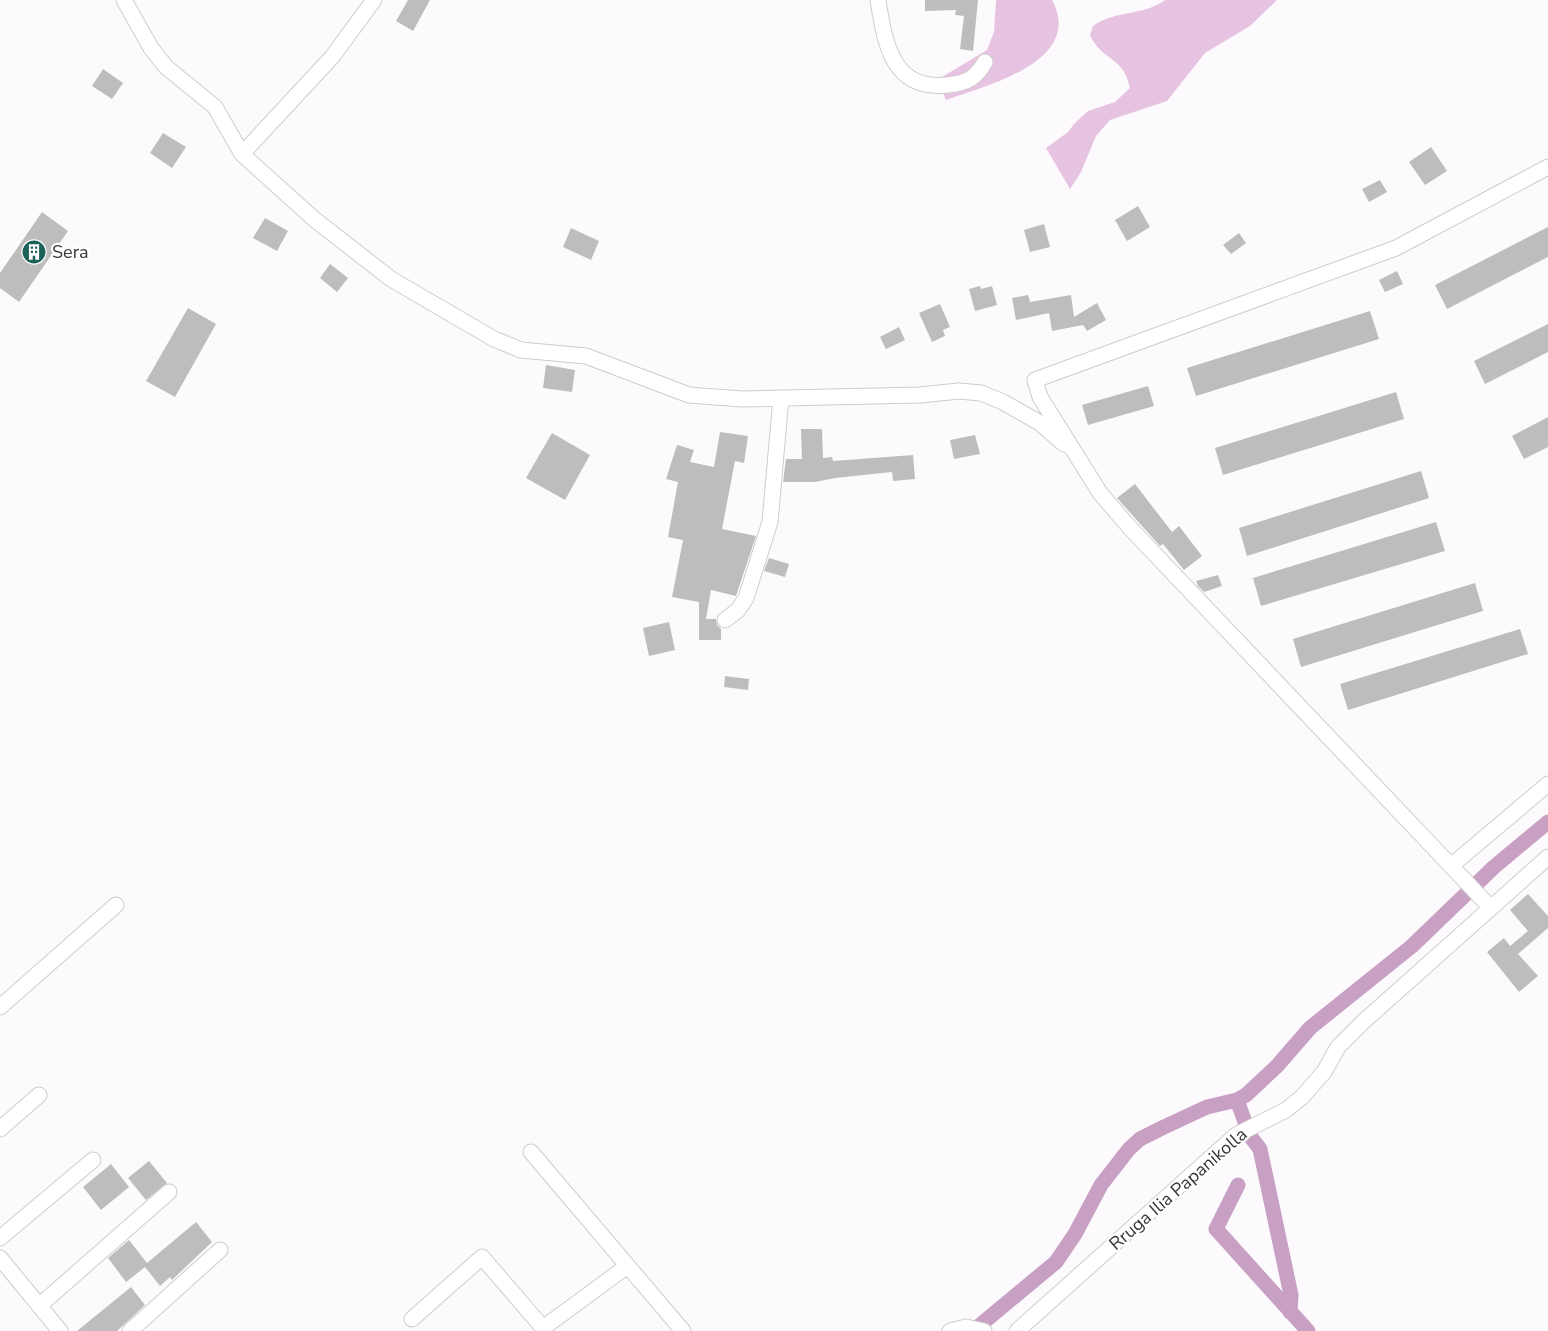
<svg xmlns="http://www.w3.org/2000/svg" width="1548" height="1331" viewBox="0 0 1548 1331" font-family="'Nunito Sans',sans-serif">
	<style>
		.green { fill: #e6c3e1 }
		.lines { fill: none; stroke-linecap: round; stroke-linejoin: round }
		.canal { stroke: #c8a0c3; stroke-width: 15 }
		.building { fill: #bfbcbe }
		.street-casing { stroke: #cfccce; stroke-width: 17 }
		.street { stroke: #fff; stroke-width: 15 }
		.labels { text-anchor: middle; stroke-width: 4.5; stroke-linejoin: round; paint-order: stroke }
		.poi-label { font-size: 18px; fill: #383738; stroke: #fff; text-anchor: start }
		.street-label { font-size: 18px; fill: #383738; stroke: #fff }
	</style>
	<rect width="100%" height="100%" fill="#fdfafd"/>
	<path class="green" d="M996 0H1052C1085 61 986 86 946 100L937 80 987 50 994 32Z
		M1165 0H1277L1250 26 1205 53 1167 101 1110 120 1096 136 1081 172 1070 189 1046 148 1068 132 1074 124 1088 111 1115 102 1130 88C1123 55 1102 62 1090 35L1093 26C1115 10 1144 16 1165 0Z"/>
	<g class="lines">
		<path class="canal" d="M1237 1100 1250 1136 1260 1149 1291 1295 1290 1312
			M1238 1185 1216 1229 1308 1331
			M973 1331 1056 1262 1075 1234 1101 1185 1129 1149 1140 1139 1164 1127 1207 1107 1237 1100 1246 1095 1277 1066 1310 1028 1412 946 1494 867 1548 822"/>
	</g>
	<path class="building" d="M408 0H430L413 31 396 21Z
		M925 0H978L973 51 960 49 964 16 955 15 956 10 925 11Z
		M103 69 123 83 112 99 92 86Z
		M163 133 186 147 172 168 150 153Z
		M1431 147 1447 171 1425 185 1409 162Z
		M1380 180 1387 192 1369 202 1362 189Z
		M1138 206 1150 227 1127 241 1115 220Z
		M42 212 68 231 19 302 0 288V273Z
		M265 218 288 231 277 251 253 238Z
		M1044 224 1050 247 1030 252 1024 230Z
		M1548 227V257L1447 309 1435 285Z
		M571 228 599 241 591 260 563 247Z
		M1239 233 1246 243 1231 254 1223 245Z
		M330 264 348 278 337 292 320 278Z
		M1397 271 1403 284 1385 292 1379 280Z
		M980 286 981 289 992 286 997 305 975 311 969 289Z
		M1028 295 1030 302 1071 295 1074 317 1097 303 1106 320 1087 331 1083 325 1052 331 1049 313 1016 320 1012 298Z
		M940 304 950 327 943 330 945 336 932 342 919 313Z
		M188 308 216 324 175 397 146 381Z
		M1370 311 1379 339 1196 396 1187 368Z
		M1548 324V352L1485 384 1474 361Z
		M899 327 905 340 886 349 880 337Z
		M546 365 575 370 572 392 543 388Z
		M1148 386 1154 406 1088 425 1082 405Z
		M1396 392 1404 419 1223 475 1215 448Z
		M1548 417V447L1524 459 1512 436Z
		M801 429H822L823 458 832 457 833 461 913 455 915 479 893 481 892 472 835 478 815 482H783L786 459H802Z
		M720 432 748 436 744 463 735 461 722 529 756 536 736 596 711 590 706 619H716L717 625 721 629V640H699V602L672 597 683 540 668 537 678 482 666 479 677 445 694 450 690 462 714 467Z
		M552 433 590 455 565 500 526 478Z
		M975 435 980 454 954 459 950 440Z
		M1421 471 1429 498 1247 556 1239 528Z
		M1135 484 1172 532 1179 526 1202 556 1184 570 1163 544 1160 546 1117 498Z
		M1436 522 1445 551 1261 606 1253 578Z
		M769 558 789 564 785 577 764 571Z
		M1218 575 1222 586 1204 592 1198 586 1196 581Z
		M1475 583 1483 611 1301 667 1293 639Z
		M669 622 675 650 649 656 643 628Z
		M1520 629 1528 654 1348 710 1340 684Z
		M725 676 749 679 748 690 724 687Z
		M1528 894 1548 916V928L1518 954 1538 976 1519 992 1487 952 1504 938 1510 946 1528 931 1510 910Z
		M149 1161 167 1183 146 1200 128 1178Z
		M111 1164 129 1187 101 1210 83 1187Z
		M196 1222 212 1242 172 1280 170 1277 160 1286 145 1267 126 1282 108 1258 129 1240 147 1263Z
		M131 1287 145 1305 117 1331H77Z"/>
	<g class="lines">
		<defs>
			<path id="street" d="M124 0 151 48 166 67 215 107 242 154 314 219 391 279 494 339 521 350 586 356 689 395 742 399 920 395 959 391 981 393 1003 402 1040 423 1064 444
				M878 0C885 44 892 91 948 85 967 83 976 78 985 62
				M242 154 332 57 374 0
				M725 620 738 610 746 598 770 522 781 398
				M1452 865 1548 784
				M1490 907 1131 529 1100 493 1040 397 1035 380 1396 248 1548 167
				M0 1007 116 905
				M0 1129 39 1095
				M531 1152 683 1331
				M0 1238 93 1160
				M0 1258 60 1331
				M39 1306 169 1192
				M412 1319 482 1257 543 1328 626 1267
				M130 1331 220 1250
				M950 1331 966 1327 984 1331
				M1017 1331 1236 1135 1286 1110 1302 1097 1324 1072 1338 1047 1363 1022 1548 857"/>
		</defs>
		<use href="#street" class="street-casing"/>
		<use href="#street" class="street"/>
	</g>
	<defs>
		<symbol id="building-disc" viewBox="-11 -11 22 22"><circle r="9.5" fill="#1a6257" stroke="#fff"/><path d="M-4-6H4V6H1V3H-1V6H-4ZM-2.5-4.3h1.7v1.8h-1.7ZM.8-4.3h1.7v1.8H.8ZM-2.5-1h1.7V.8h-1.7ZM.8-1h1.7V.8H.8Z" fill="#fff"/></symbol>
	</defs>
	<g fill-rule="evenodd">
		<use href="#building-disc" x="20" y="238" width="28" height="28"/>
	</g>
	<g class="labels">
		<g class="poi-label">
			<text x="52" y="258">Sera</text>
		</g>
		<g class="street-label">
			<text transform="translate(1178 1189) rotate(-41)" y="6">Rruga Ilia Papanikolla</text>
		</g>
	</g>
</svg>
